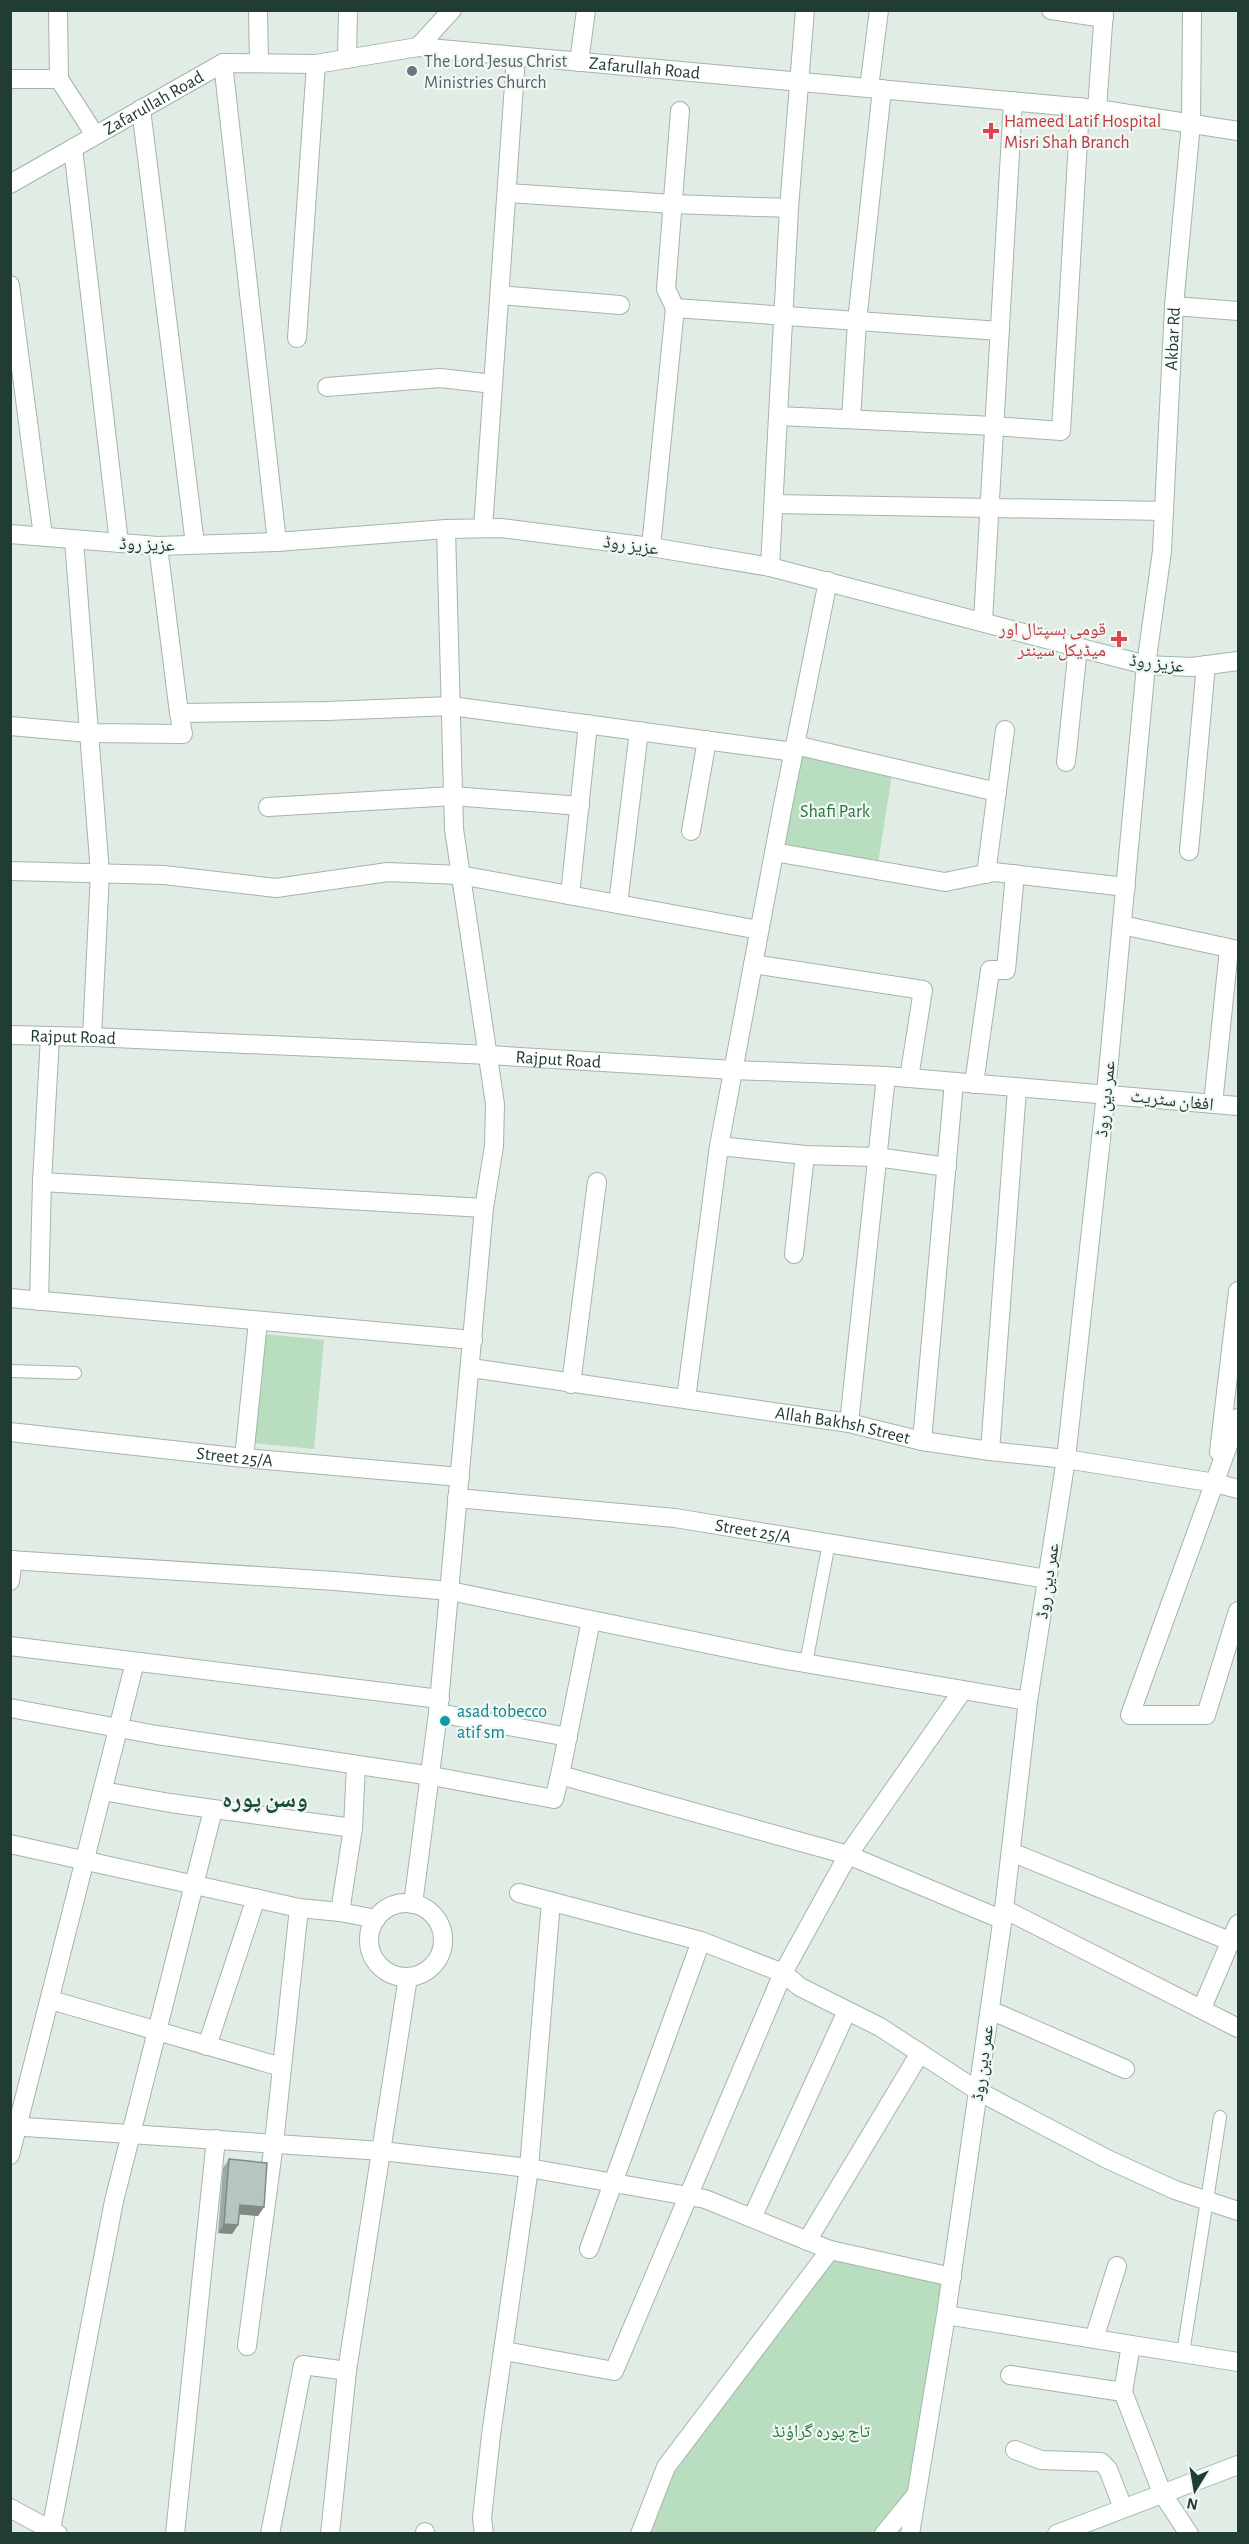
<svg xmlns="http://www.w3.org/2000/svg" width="1249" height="2544" viewBox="0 0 1249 2544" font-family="'Alegreya Sans','Noto Naskh Arabic',sans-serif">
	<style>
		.green { fill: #b9ddbf }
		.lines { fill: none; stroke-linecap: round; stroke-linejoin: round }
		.service-casing { stroke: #a4b4ac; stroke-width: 14 }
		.minor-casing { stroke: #a4b4ac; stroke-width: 20 }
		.tertiary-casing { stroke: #a4b4ac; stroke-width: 20 }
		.secondary-casing { stroke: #9fb7ac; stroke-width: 20 }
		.service { stroke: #fff; stroke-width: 12 }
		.minor { stroke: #fff; stroke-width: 18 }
		.tertiary { stroke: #fff; stroke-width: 18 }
		.secondary { stroke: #fff; stroke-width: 18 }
		.wall { fill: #9daaa3 }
		.shaded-wall { fill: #7f8b85 }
		.building { fill: #b6c6be; stroke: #7f8b85; stroke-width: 1.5 }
		.worship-dot { fill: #6b7280; stroke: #f1f8f4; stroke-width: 2 }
		.health-dot { fill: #e0444e; stroke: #f1f8f4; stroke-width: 2 }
		.culture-dot { fill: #0f9aa8; stroke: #f1f8f4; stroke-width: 2 }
		.labels { text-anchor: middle; stroke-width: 4.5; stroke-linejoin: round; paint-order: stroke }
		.worship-label { font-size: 18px; fill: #5b616d; stroke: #f1f8f4; text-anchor: start }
		.street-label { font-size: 18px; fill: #213c32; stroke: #f1f8f4 }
		.health-label { font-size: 18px; fill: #be3a42; stroke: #f1f8f4; text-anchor: start }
		.park-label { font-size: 18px; fill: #2b733e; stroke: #f1f8f4 }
		.culture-label { font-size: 18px; fill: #0d838f; stroke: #f1f8f4; text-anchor: start }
		.district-label { font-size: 24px; font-weight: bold; fill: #1d4e3c; stroke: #f1f8f4 }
	</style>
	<rect width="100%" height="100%" fill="#e1ece5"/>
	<path class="green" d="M795 745 893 768 877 870 774 852Z
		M264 1334 324 1340 314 1449 254 1443Z
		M830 2250 952 2277 914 2491 874 2533 640 2534 666 2467Z"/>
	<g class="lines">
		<defs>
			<path id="service" d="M10 1371 75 1373
				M806 1663 829 1543
				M1183 2353 1220 2117"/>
			<g id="minor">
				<path d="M58 10 59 79 95 135"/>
				<path d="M258 10 259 63"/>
				<path d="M805 10 789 208 778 416 994 426 1061 431 1080 107"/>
				<path d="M1051 10 1104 18"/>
				<path d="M347 59 348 10"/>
				<path d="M579 62 586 10"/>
				<path d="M223 63 277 542"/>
				<path d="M10 79H59"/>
				<path d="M869 88 879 10"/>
				<path d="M141 109 195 544"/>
				<path d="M1097 109 1104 10"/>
				<path d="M680 111 666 289 675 308 1000 331"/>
				<path d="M73 148 119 543"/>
				<path d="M507 193 673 204 789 208"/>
				<path d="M10 285 43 536"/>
				<path d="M500 295 620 305"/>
				<path d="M1174 306 1238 311"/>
				<path d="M297 338 316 64"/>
				<path d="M327 387 440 378 493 384"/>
				<path d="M851 419 857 322 882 89"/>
				<path d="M774 504 1164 511"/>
				<path d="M483 528 516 56"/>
				<path d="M74 540 100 873 92 1037"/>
				<path d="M158 546 179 713"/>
				<path d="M651 547 675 308"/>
				<path d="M770 567 778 416"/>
				<path d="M983 621 1013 101"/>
				<path d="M10 726 89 733 183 734 179 713 327 711 451 706 794 752"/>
				<path d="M795 745 997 792"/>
				<path d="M1066 762 1078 647"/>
				<path d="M268 807 453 796 580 806"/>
				<path d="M691 831 707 740"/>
				<path d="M1189 851 1206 665"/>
				<path d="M774 852 945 882 994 872 1126 887"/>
				<path d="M10 871 164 875 276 888 388 872 460 875 759 930"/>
				<path d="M986 874 1005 730"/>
				<path d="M570 895 588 724"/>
				<path d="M618 904 639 731"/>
				<path d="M1122 925 1238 950"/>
				<path d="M753 964 923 990 909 1078"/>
				<path d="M974 1084 990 970H1006L1015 874"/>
				<path d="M1213 1104 1229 949"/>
				<path d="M719 1146 805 1155 877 1157 947 1167"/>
				<path d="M42 1182 484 1208"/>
				<path d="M794 1254 805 1155"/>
				<path d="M10 1298 473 1340"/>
				<path d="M39 1301 42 1182 50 1036"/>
				<path id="s1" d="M471 1368 849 1423 922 1441 990 1451 1066 1459 1215 1483 1238 1489"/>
				<path d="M571 1384 597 1182"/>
				<path d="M686 1399 719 1146 782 810 828 581"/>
				<path d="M1238 1418 1130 1715H1206L1238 1611"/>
				<path d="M849 1423 886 1076"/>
				<path id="s2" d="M10 1432 244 1458 460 1477"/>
				<path d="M922 1441 954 1082"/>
				<path d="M990 1451 1017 1089"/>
				<path d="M1219 1452 1238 1291"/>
				<path d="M244 1458 258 1321"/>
				<path id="s3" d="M457 1498 675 1518 1047 1579"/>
				<path d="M10 1560 335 1581 450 1591 781 1659 1028 1701"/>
				<path d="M10 1581 13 1560"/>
				<path d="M10 1646 440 1699"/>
				<path d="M10 1708 157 1735 432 1776 554 1799 560 1775 848 1855 1003 1920"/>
				<path d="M438 1713 568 1737"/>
				<path d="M560 1775 591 1620"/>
				<path d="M103 1791 170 1803 353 1828"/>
				<path d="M10 1844 299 1908 340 1912 376 1919"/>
				<path d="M1011 1852 1232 1942"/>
				<path d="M519 1893 701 1941 783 1973 800 1987 880 2027 978 2091 1107 2159 1175 2190 1238 2211"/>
				<path d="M1004 1909 1238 2028"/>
				<path d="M340 1912 353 1828 356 1765"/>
				<path d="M51 2000 281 2067"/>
				<path d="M1202 2008 1238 1924"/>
				<path d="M990 2010 1125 2069"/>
				<path d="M207 2046 256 1898"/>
				<path d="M10 2126 382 2151 529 2168 705 2199 830 2250 952 2277"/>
				<path d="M10 2155 135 1662"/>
				<path d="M752 2218 847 2011"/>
				<path d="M807 2241 920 2053"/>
				<path d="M589 2249 701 1941"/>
				<path d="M946 2315 1238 2362"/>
				<path d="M1094 2339 1117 2266"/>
				<path d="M1131 2345 1123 2392 1162 2493 1189 2534"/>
				<path d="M247 2346 274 2143 299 1908"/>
				<path d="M505 2351 614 2371 783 1973 848 1855 963 1690"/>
				<path d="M1010 2375 1123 2392"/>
				<path d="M1015 2450 1041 2460 1101 2462 1108 2469 1123 2508"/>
				<path d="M10 2508 58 2534"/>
				<path d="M51 2530 114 2201 213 1810"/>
				<path d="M175 2534 216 2139"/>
				<path d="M270 2534 303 2365 347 2371"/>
				<path d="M425 2534V2532"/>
				<path d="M484 2534 482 2518 491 2435 529 2168 551 1901"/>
				<path d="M640 2534 666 2467 830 2250"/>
			</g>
			<g id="tertiary">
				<path d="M418 47 452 10"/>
				<path id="s4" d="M10 184 223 63 316 64 418 47 1097 109 1238 131"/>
				<path id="s5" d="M10 1035 92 1037 489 1055 734 1070 886 1076 1238 1106"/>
				<circle cx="406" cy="1940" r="37"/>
				<path d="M413 1904 438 1713 484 1208 494 1146 495 1104 454 829 446 529"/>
				<path d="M330 2534 347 2371 408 1977"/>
			</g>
			<g id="secondary">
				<path d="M10 534 158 546 277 542 446 529 501 528 651 547 770 567 1146 665 1192 667 1238 661"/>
				<path d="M884 2534 916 2495"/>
				<path id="s6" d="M910 2534 946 2315 1004 1909 1028 1701 1066 1459 1106 1093 1146 665 1162 551 1174 306 1191 123 1192 10"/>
				<path d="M1057 2534 1238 2465"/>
			</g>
		</defs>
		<use href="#service" class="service-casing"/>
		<use href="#minor" class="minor-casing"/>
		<use href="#tertiary" class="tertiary-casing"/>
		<use href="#secondary" class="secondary-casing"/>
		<use href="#service" class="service"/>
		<use href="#minor" class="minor"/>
		<use href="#tertiary" class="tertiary"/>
		<use href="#secondary" class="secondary"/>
	</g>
	<path class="wall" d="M229 2159 264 2207 258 2216 239 2214 238 2225 232 2234 218 2233 223 2168Z"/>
	<path class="shaded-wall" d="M240 2205 264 2207 258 2216 234 2214Z
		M224 2224 238 2225 232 2234 218 2233Z"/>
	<path class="building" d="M229 2159 267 2163 264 2207 240 2205 238 2225 224 2224Z"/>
	<circle class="worship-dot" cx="412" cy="71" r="6"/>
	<g class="health-dot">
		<path d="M988 122h6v6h6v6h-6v6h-6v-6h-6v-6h6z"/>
		<path d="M1116 630h6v6h6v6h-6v6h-6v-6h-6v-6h6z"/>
	</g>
	<circle class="culture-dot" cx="445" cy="1721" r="6"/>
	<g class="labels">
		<g class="worship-label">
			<text x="424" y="67">The Lord Jesus Christ<tspan x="424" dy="21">Ministries Church</tspan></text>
		</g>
		<g class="street-label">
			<text dy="6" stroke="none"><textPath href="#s4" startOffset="669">Zafarullah Road</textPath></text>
			<text dy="6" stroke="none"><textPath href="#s4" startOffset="165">Zafarullah Road</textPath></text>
			<text dy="6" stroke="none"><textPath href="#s6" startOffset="2212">Akbar Rd</textPath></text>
			<text transform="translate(147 544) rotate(2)" y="6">عزیز روڈ</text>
			<text transform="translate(631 545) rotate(8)" y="6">عزیز روڈ</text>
			<text transform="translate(1157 663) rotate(7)" y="6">عزیز روڈ</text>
			<text dy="6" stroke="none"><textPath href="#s5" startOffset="63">Rajput Road</textPath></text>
			<text dy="6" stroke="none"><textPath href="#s5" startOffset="549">Rajput Road</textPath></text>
			<text transform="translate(1105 1099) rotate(-84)" y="6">عمر دین روڈ</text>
			<text transform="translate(1172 1100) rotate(6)" y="6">افغان سٹریٹ</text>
			<text dy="6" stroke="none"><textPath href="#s1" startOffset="376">Allah Bakhsh Street</textPath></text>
			<text dy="6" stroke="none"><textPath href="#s2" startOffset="226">Street 25/A</textPath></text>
			<text dy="6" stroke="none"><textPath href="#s3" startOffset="298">Street 25/A</textPath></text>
			<text transform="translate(1047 1581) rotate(-81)" y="6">عمر دین روڈ</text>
			<text transform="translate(982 2063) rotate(-82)" y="6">عمر دین روڈ</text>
		</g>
		<g class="health-label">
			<text x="1004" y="127">Hameed Latif Hospital<tspan x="1004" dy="21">Misri Shah Branch</tspan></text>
			<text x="1106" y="635" text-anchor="end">قومی ہسپتال اور<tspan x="1106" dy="21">میڈیکل سینٹر</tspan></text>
		</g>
		<g class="park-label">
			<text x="835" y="817">Shafi Park</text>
			<text x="821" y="2437">تاج پورہ گراؤنڈ</text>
		</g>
		<g class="culture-label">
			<text x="457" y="1717">asad tobecco<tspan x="457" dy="21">atif sm</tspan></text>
		</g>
		<g class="district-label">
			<text x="265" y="1807">وسن پورہ</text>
		</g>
	</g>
	<rect width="1249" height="2544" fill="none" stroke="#213c32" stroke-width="24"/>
	<g transform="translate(1195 2490) rotate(191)" stroke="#f1f8f4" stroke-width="4.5" paint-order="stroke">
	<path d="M0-4.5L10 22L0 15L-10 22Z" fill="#213c32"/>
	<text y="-9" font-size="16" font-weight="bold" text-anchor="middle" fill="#213c32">N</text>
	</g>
</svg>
